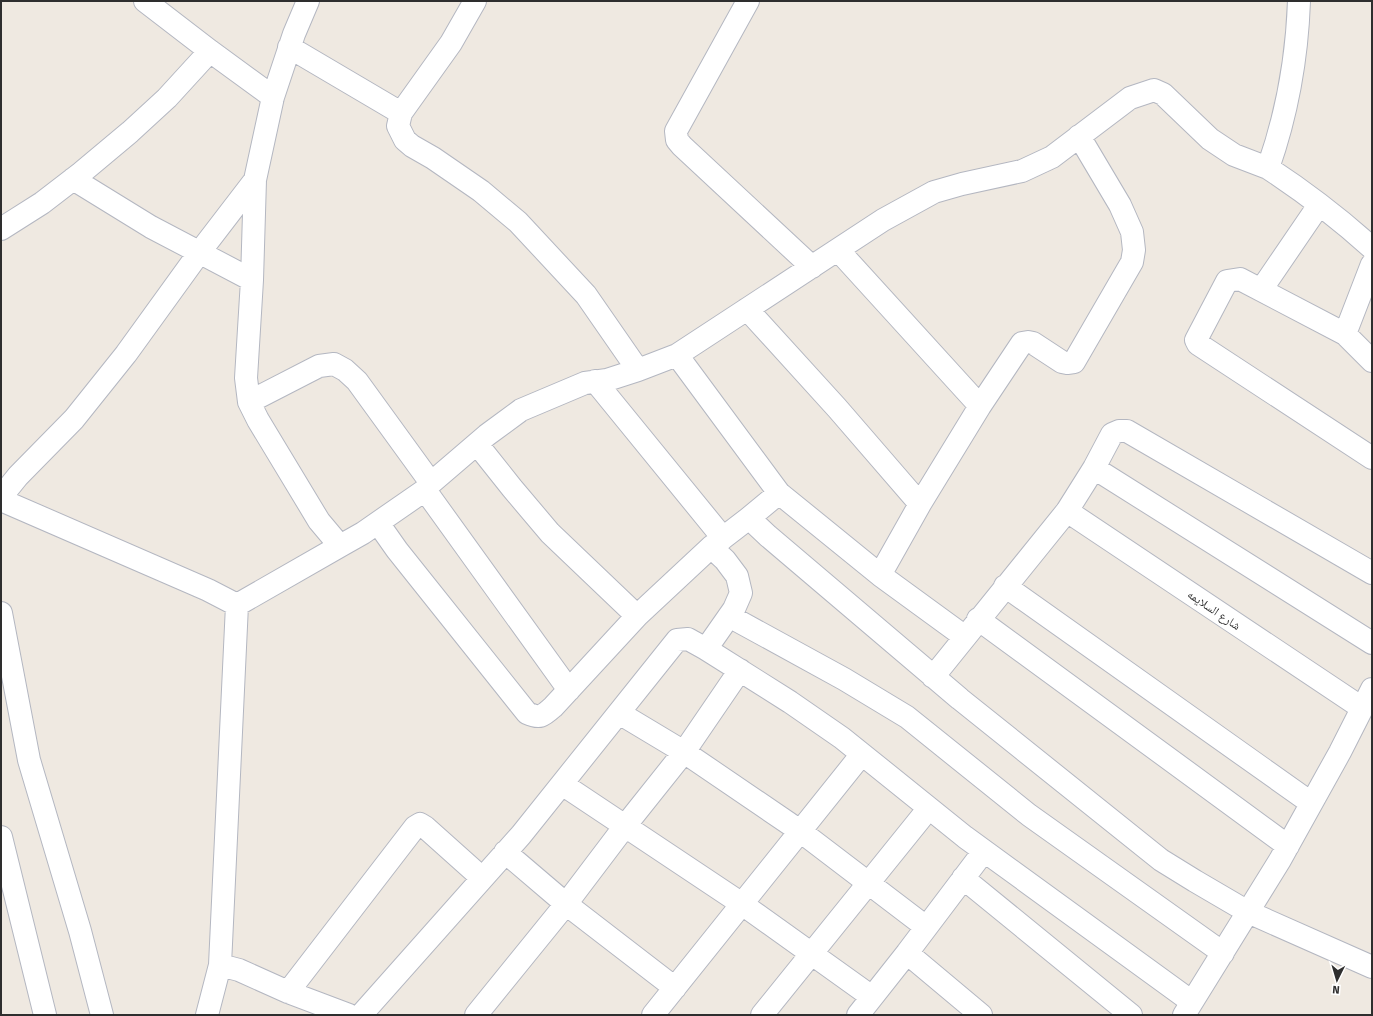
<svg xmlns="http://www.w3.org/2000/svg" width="1373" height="1016" viewBox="0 0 1373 1016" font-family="'Fira Sans','Noto Naskh Arabic',sans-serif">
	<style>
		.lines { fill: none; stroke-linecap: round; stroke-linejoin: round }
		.minor-casing { stroke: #b4b7c1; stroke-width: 24 }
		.minor { stroke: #fff; stroke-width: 22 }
		.labels { text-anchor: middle; stroke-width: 3.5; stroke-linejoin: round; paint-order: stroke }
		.street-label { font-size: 12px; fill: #2e2e2e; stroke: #fff }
	</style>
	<rect width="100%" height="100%" fill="#efe9e1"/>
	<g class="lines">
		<defs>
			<path id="minor" d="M145 1 210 51 273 97
				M308 1 294 34 273 97 255 180 252 280 246 378 249 402 258 420 319 521 340 546 363 533 425 490 431 483 487 435 521 410 585 383 607 380 638 370 677 355 883 220 934 192 962 184 1022 171 1052 157 1130 98 1154 90 1163 94 1210 139 1234 155 1268 168
				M475 1 451 43 401 113 398 126 405 140 412 146 433 158 481 191 518 222 586 295 638 370
				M748 1 676 131 677 140 682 146 812 267
				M1299 1C1297 58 1287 114 1268 168 1303 191 1341 220 1372 248
				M289 47 401 113
				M73 179 151 227 252 280
				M1 229 42 203 81 173 130 132 167 98 210 51
				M838 250 980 406 920 504 880 575
				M1372 264 1345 334 1372 361
				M1261 290 1319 205
				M747 309 837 408 920 504
				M1345 334 1240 279 1227 281 1196 340 1198 344 1372 458
				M677 355 779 493
				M595 381 723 538 749 518 768 536 960 699 1161 860 1195 881 1248 912 1372 967
				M249 402 319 366 334 364 345 370 357 381 431 483
				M980 406 1022 343 1028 342 1033 343 1062 362 1067 363 1074 362 1132 262 1134 250 1132 232 1120 205 1079 136
				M477 444 512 488 550 533 637 616
				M1094 468 1372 643
				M425 490 569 690
				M1 497 18 476 74 419 126 354 199 253 255 180
				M1 500 208 590 237 605 220 965 239 970 288 992 349 1015
				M1067 511 1362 708
				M749 518 779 493 880 575 965 637
				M378 523 397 550 527 713C540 719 543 716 553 707L637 616 711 547 722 539
				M711 547 725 560 737 576 741 593 734 609 706 649 790 702 842 738 965 837 1192 1002
				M1005 586 1311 803
				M237 605 340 546
				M1 613 29 760 80 931 102 1015
				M729 616 844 679 907 717 1029 815 1223 953
				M978 619 1288 846
				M740 670 684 752 800 831 926 927
				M933 677 1067 511 1094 468 1112 434 1119 431H1127L1372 573
				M562 784 742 904 872 997
				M1 837 45 1015
				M505 852 566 904 675 988
				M963 878 1131 1015
				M907 953 981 1015
				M288 992 415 827 420 824 425 827 482 878
				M207 1015 220 965
				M361 1015 521 835 677 640 688 639 706 649
				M476 1015 566 904 625 826 684 752 619 713
				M653 1015 862 754
				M762 1015 929 808
				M858 1015 907 953 984 851
				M1184 1015 1280 860 1340 752 1372 689"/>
		</defs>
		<use href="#minor" class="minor-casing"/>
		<use href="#minor" class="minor"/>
	</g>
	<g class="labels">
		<g class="street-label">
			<text transform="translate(1214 610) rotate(34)" y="4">شارع السلايمه</text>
		</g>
	</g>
	<rect width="1373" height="1016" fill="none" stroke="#2e2e2e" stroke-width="4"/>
	<g transform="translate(1337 980) rotate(185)" stroke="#ffffff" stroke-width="3" paint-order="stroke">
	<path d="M0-3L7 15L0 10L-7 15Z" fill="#2e2e2e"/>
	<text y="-6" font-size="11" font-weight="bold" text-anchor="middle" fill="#2e2e2e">N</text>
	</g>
</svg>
